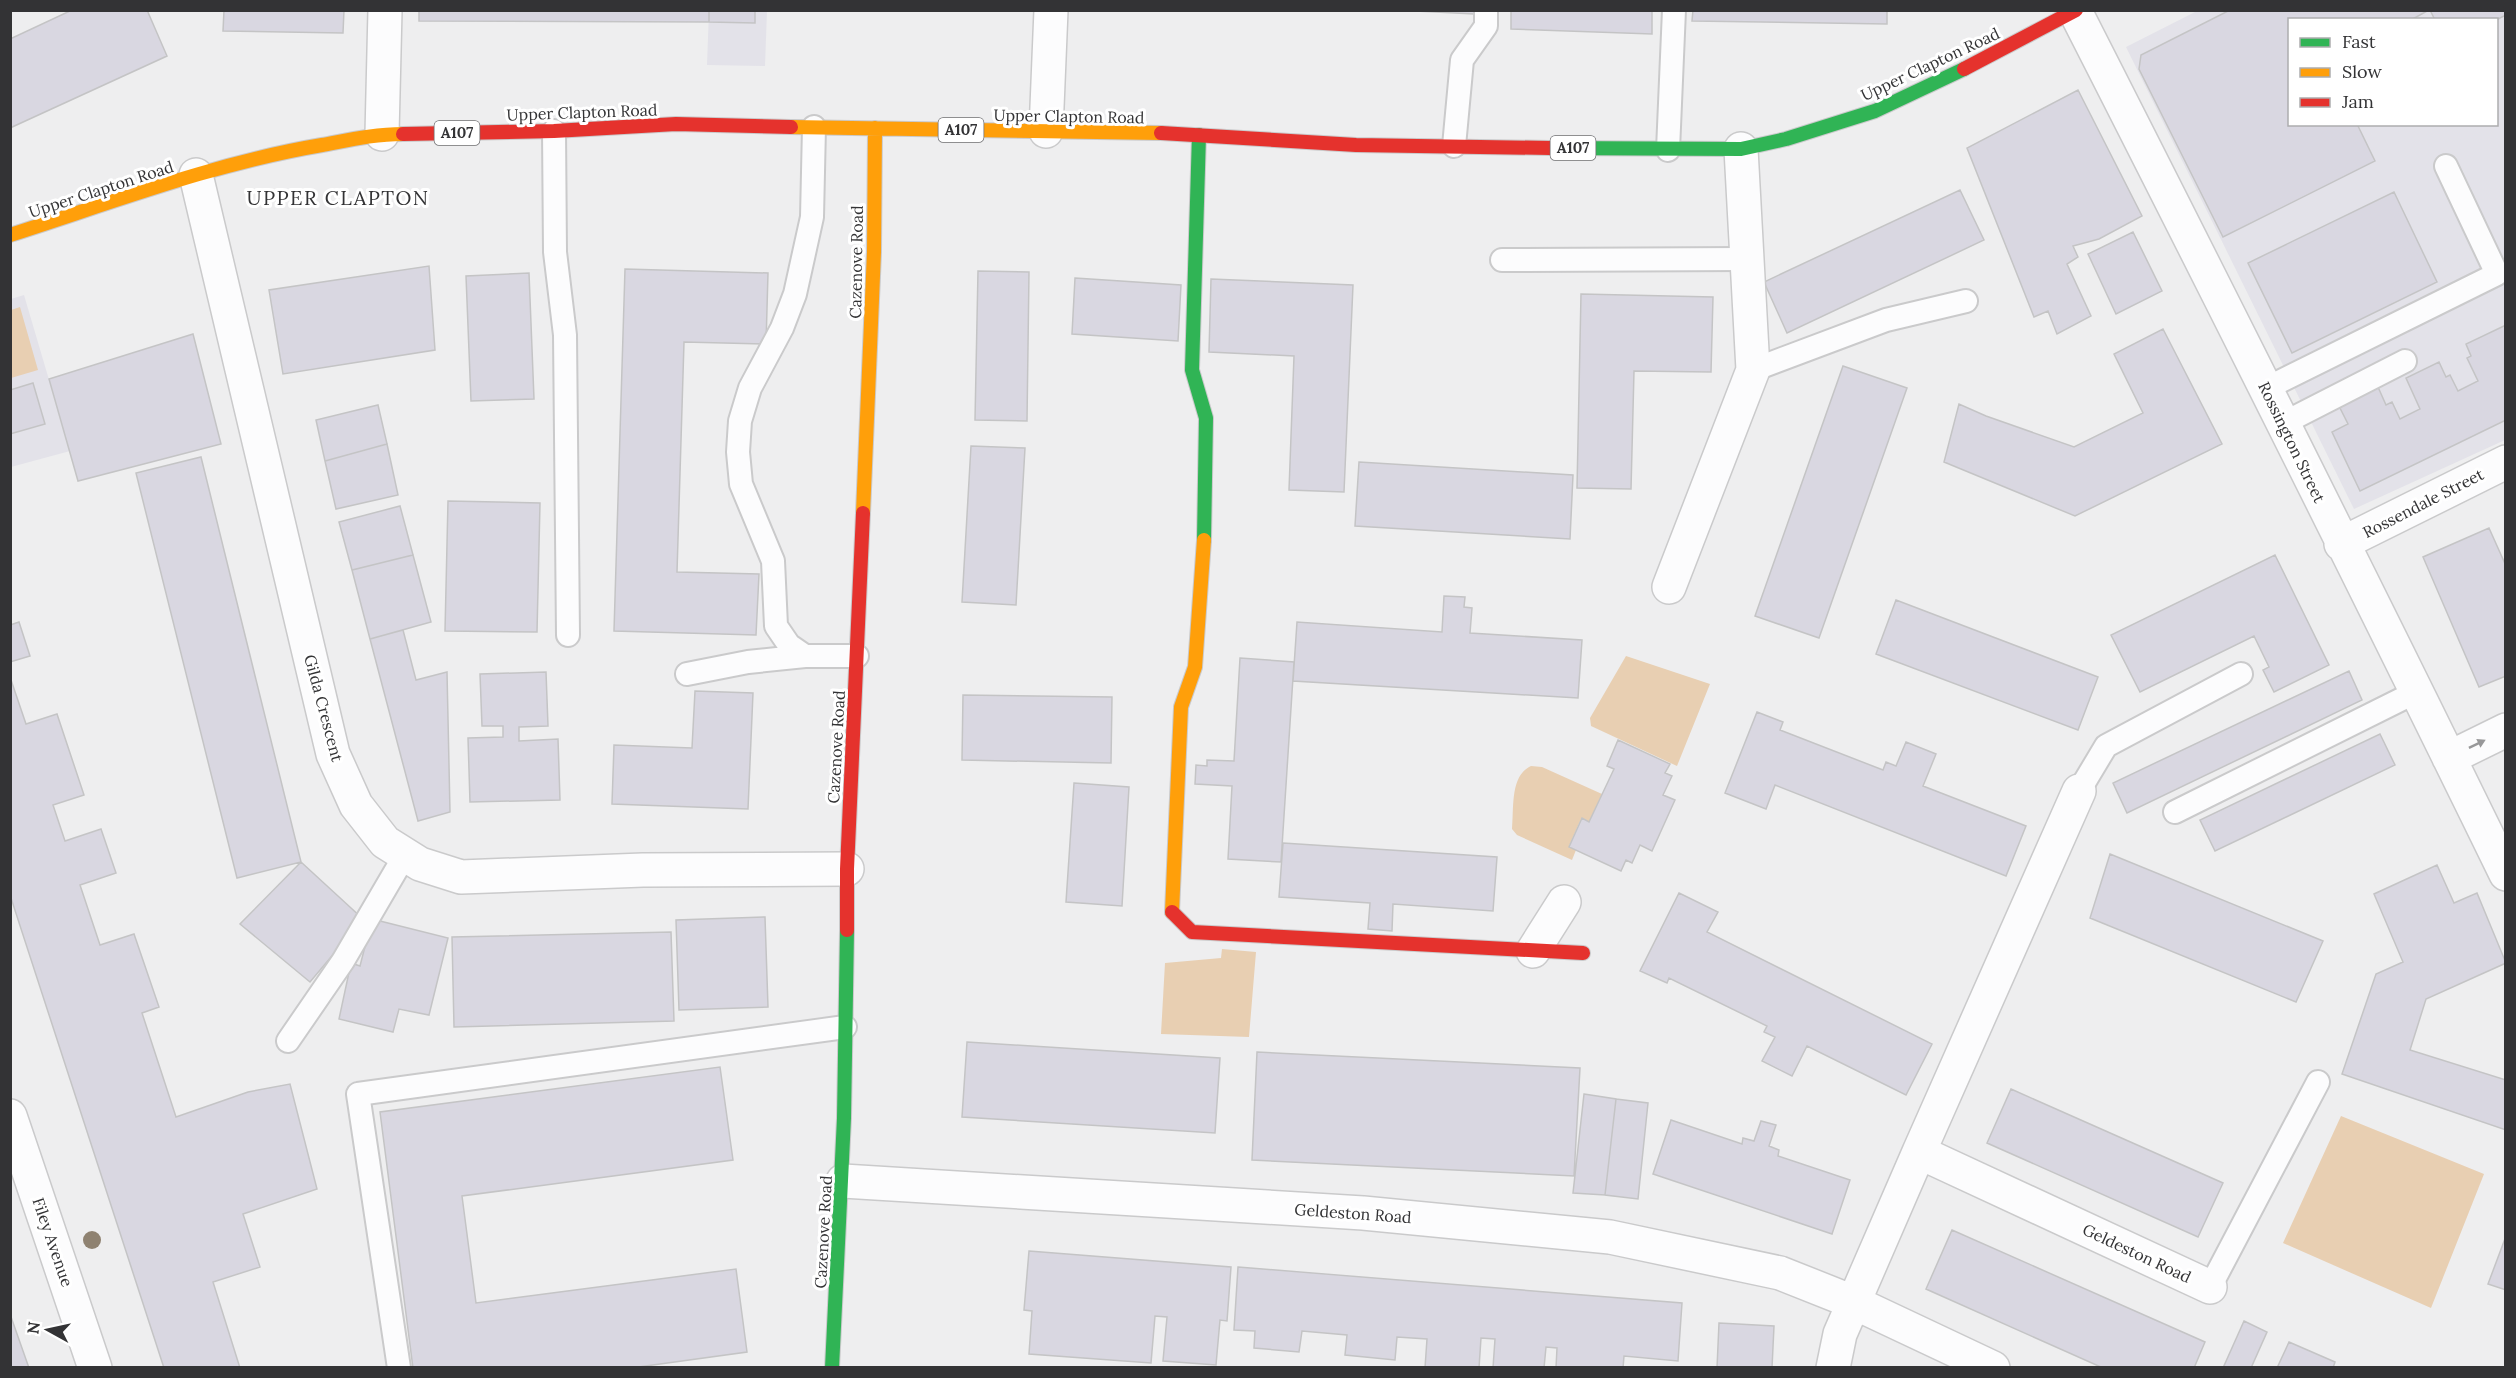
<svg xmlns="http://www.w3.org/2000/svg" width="2516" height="1378" viewBox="0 0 2516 1378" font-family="Lora,serif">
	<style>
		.built { fill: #e3e2e9; fill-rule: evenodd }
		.green { fill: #e8cfb2 }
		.building { fill: #d9d7e1; stroke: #c4c4c5; stroke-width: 1.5 }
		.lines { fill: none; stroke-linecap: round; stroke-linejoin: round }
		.lane-casing { stroke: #cacacb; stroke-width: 26 }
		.street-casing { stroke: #cacacb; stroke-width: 36 }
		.fast-casing { stroke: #cacacb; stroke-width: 16 }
		.slow-casing { stroke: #cacacb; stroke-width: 16 }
		.jam-casing { stroke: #cacacb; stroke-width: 16 }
		.lane { stroke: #fcfcfd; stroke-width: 22 }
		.street { stroke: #fcfcfd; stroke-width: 33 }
		.fast { stroke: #30b455; stroke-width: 14 }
		.slow { stroke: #ff9f0a; stroke-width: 14 }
		.jam { stroke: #e5322d; stroke-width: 14 }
		.tree { fill: #8f8271 }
		.oneway { fill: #989899 }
		.labels { text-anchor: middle; stroke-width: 6; stroke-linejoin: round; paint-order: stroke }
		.shield { fill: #fff; stroke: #707072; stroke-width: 1.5 }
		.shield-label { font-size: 15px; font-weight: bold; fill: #333335 }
		.street-label { font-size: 16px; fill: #333335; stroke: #fff }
		.quarter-label { font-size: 20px; letter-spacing: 1.5px; fill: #333335; stroke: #fff }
	</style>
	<rect width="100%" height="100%" fill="#eeeeef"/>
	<path class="built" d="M709 11H767L765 66 707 65Z
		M2197 11H2505V440L2354 509 2126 47ZM2290 20H2496V124H2290Z
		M24 295 70 451 11 467V299Z"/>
	<path class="green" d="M20 307 38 370 11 378V310Z
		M1626 656 1710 684 1677 766 1591 726 1590 718Z
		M1531 766 1542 767 1602 794 1589 822 1581 819 1569 846 1576 850 1572 860 1517 835 1512 829C1514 807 1510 776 1531 766Z
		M1222 949 1256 952 1249 1037 1161 1034 1165 963 1221 958Z
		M2341 1116 2484 1174 2431 1308 2283 1243Z"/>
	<path class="building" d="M72 10H147L167 56 10 128V39Z
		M224 10H344L343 33 223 31Z
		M419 10H709V22L419 21Z
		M709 10H755V23L709 22Z
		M1396 10H1475L1474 14Z
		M1511 10H1652V34L1511 29Z
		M1693 10H1887V24L1692 21Z
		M2230 10H2429L2411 20H2290V124H2357L2375 161 2223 237 2139 69 2141 55Z
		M2430 10H2506V15L2496 20H2435Z
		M2078 90 2142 216 2099 239 2073 246 2078 257 2067 264 2091 316 2057 334 2048 311 2034 317 1967 148Z
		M1960 190 1984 240 1787 333 1764 282Z
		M2394 192 2437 282 2292 353 2248 263Z
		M2133 232 2162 291 2116 314 2088 254Z
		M429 266 435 350 283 374 269 290Z
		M625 269 768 273 766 344 684 342 677 572 759 574 756 635 614 631Z
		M978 271 1029 272 1027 421 975 420Z
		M529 273 534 399 471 401 466 276Z
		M1075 278 1181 285 1178 341 1072 334Z
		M1211 279 1353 285 1344 492 1289 490 1294 356 1209 352Z
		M1581 294 1713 297 1711 372 1634 371 1631 489 1577 488Z
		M2506 325V420L2360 491 2332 432 2348 424 2339 406 2378 387 2386 405 2392 402 2400 419 2420 409 2406 378 2439 362 2446 377 2450 375 2458 391 2478 381 2467 358 2471 356 2466 344Z
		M2163 329 2222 444 2075 516 1944 462 1959 404 1986 416 2074 447 2143 413 2114 354Z
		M193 334 221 444 78 481 49 379Z
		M1843 366 1907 388 1819 638 1755 616Z
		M33 383 45 424 10 434V390Z
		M378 405 387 444 325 461 316 420Z
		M387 444 398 495 336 509 325 461Z
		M971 446 1025 448 1016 605 962 602Z
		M201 457 301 862 237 878 136 473Z
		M1359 462 1573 475 1570 539 1355 526Z
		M448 501 540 503 537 632 445 631Z
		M400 506 413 555 352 570 339 522Z
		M2489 528 2506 566V676L2479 687 2423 557Z
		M413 555 431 622 370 639 352 570Z
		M2275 555 2329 665 2274 692 2263 670 2269 667 2254 636 2140 692 2111 635Z
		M1444 596 1465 597 1464 607 1472 608 1470 633 1582 640 1578 698 1293 681 1297 622 1442 632Z
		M1896 600 2098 677 2078 730 1876 654Z
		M19 622 30 656 10 662V625Z
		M403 630 416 680 447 672 450 812 418 821 370 639Z
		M1240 658 1294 662 1281 862 1228 859 1232 786 1195 784 1196 765 1207 766V760L1234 761Z
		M2349 671 2362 700 2127 813 2113 783Z
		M546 672 548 726 519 727V741L558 739 560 800 470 802 468 738 503 737V726H482L480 674Z
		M10 677 26 724 57 714 84 795 53 805 65 841 101 829 116 873 80 885 100 945 134 934 159 1007 142 1013 176 1117 248 1092 290 1084 317 1189 243 1214 260 1267 213 1282 240 1368H164L10 895Z
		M695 691 753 693 748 809 612 804 614 745 692 748Z
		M963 695 1112 697 1111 763 962 760Z
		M1757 712 1783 722 1780 730 1883 770 1886 762 1896 766 1906 742 1936 754 1923 786 2026 826 2006 876 1775 785 1766 809 1725 793Z
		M2380 734 2395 765 2215 851 2200 820Z
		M1618 740 1670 764 1665 773 1672 776 1663 795 1675 800 1652 851 1640 845 1632 863 1626 860 1621 871 1569 847 1582 818 1589 822 1614 769 1607 766Z
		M1074 783 1129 787 1122 906 1066 902Z
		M1283 843 1497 857 1493 911 1393 904 1392 931 1368 929 1370 903 1279 897Z
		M2110 854 2323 941 2296 1002 2090 918Z
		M301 862 363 919 310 982 240 924Z
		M2437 865 2454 903 2477 893 2506 963 2426 999 2410 1050 2506 1080V1130L2342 1074 2376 974 2403 962 2374 894Z
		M1679 893 1718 912 1707 932 1932 1044 1906 1095 1807 1046 1792 1076 1762 1061 1775 1037 1764 1032 1767 1026 1669 978 1667 983 1640 971Z
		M765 917 768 1007 679 1010 676 920Z
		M372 919 448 938 429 1015 399 1009 393 1032 339 1019 351 963 360 966Z
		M671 932 674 1021 454 1027 452 937Z
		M967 1042 1220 1058 1215 1133 962 1117Z
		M1257 1052 1580 1068 1574 1176 1252 1160Z
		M720 1067 733 1160 462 1196 476 1303 736 1269 747 1352 631 1368H413L380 1112Z
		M2011 1089 2223 1183 2198 1237 1987 1143Z
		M1584 1094 1616 1099 1605 1195 1573 1193Z
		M1616 1099 1648 1103 1638 1199 1605 1195Z
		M1671 1120 1742 1144 1743 1138 1754 1141 1761 1121 1776 1125 1769 1146 1779 1150 1778 1156 1850 1180 1832 1234 1653 1174Z
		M1952 1230 2205 1342 2194 1368H2103L1926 1289Z
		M2506 1236V1290L2488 1284Z
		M1029 1251 1231 1267 1227 1321 1220 1320 1216 1365 1163 1361 1167 1317 1155 1316 1151 1363 1029 1354 1032 1311 1024 1310Z
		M1238 1267 1682 1303 1678 1361 1624 1356 1623 1368H1556L1557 1348 1546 1347 1544 1368H1493L1495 1339 1481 1338 1479 1368H1425L1427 1339 1397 1337 1395 1360 1345 1355 1347 1335 1302 1331 1299 1352 1254 1348 1255 1331 1234 1330Z
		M10 1314 29 1368H10Z
		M2244 1321 2267 1332 2251 1368H2223Z
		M1719 1323 1774 1326 1772 1368H1717Z
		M2289 1342 2335 1362 2333 1368H2277Z"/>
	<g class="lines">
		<defs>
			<path id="lane" d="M814 127 812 217 795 294 782 328 750 388 740 421 738 452 741 484 773 561 776 626 789 645 805 656H857
				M554 131 555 252 565 335 568 635
				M1454 146 1462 60 1486 26V10
				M1668 150 1674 10
				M1502 260 1745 259
				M1753 370 1886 320 1966 301
				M2267 388 2497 274 2446 166
				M2284 423 2405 361
				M687 674 748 662 805 656
				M2079 791 2106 746 2241 674
				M2175 812 2416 692
				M288 1041 343 961 405 855
				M2210 1287 2318 1082
				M399 1368 358 1094 845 1027"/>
			<path id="street" d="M2075 11C2221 298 2365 585 2506 874
				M1046 131 1051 10
				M382 134 385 10
				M196 175 333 754 356 805 385 842 420 864 461 877 643 870 847 869
				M2341 544 2506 462
				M1669 587 1753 370 1741 149
				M2449 758 2506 730
				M1533 951 1564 902
				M10 1116 95 1368
				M1919 1152 2079 791
				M843 1181 1363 1213 1610 1237 1780 1273 1853 1302 1993 1368
				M1833 1368 1840 1334 1919 1152 2210 1287"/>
			<path id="fast" d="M1199 135 1192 370 1206 418 1204 540
				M1550 148 1741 149 1786 139 1875 111 1964 69
				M832 1368 844 1118 847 930"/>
			<path id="slow" d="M791 127 1161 133
				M10 235C113 202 215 163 322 145 349 140 375 134 403 134
				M863 513 874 252 875 128
				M1172 912 1181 707 1195 667 1204 540"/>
			<path id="jam" d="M1964 69 2076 10
				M1161 133 1356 145 1550 148
				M403 134 554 131 676 124 791 127
				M1172 912 1192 932 1583 953
				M847 930V869L863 513"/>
		</defs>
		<use href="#lane" class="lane-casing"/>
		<use href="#street" class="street-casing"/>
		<use href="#fast" class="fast-casing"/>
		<use href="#slow" class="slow-casing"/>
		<use href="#jam" class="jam-casing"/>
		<use href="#lane" class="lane"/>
		<use href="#street" class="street"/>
		<use href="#fast" class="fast"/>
		<use href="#slow" class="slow"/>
		<use href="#jam" class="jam"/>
	</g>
	<circle class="tree" cx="92" cy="1240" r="9"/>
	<defs><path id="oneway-solid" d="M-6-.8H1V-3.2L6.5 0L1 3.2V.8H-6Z" transform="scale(1.5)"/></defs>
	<use class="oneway" href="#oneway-solid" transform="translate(2477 744) rotate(-26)"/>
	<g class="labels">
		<g class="shield">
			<rect x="938.5" y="118" width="45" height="24" rx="4.5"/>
			<rect x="434.5" y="121" width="45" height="24" rx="4.5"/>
			<rect x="1550.5" y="136" width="45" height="24" rx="4.5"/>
		</g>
		<g class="shield-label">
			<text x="961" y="135">A107</text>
			<text x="457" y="138">A107</text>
			<text x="1573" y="153">A107</text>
		</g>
		<g class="street-label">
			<text transform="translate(1930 64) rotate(-25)" y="6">Upper Clapton Road</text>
			<text transform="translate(582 112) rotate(-2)" y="6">Upper Clapton Road</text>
			<text transform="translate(1069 116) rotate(1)" y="6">Upper Clapton Road</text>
			<text transform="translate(101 189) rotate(-18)" y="6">Upper Clapton Road</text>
			<text transform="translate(856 262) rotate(-89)" y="6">Cazenove Road</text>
			<text transform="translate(2292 442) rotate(64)" y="6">Rossington Street</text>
			<text transform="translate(2423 503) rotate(-27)" y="6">Rossendale Street</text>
			<text transform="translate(324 708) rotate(75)" y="6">Gilda Crescent</text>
			<text transform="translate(836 747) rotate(-87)" y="6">Cazenove Road</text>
			<text transform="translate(1353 1213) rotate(4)" y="6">Geldeston Road</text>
			<text transform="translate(823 1232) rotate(-87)" y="6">Cazenove Road</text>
			<text transform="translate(53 1242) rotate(71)" y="6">Filey Avenue</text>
			<text transform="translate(2137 1253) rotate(25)" y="6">Geldeston Road</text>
		</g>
		<g class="quarter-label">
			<text x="338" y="205">UPPER CLAPTON</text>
		</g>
	</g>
	<rect width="2516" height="1378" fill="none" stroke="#333335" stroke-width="24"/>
	<rect x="2288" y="18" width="210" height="108" fill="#ffffff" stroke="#adadae" stroke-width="1.5"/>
	<rect x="2300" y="38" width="30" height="9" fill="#30b455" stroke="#adadae" stroke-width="1.5"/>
	<text x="2342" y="48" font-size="18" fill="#333335">Fast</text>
	<rect x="2300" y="68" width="30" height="9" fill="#ff9f0a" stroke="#adadae" stroke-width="1.5"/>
	<text x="2342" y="78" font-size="18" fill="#333335">Slow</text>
	<rect x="2300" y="98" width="30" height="9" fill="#e5322d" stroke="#adadae" stroke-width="1.5"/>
	<text x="2342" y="108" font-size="18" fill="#333335">Jam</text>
	<g transform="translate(48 1330) rotate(278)" stroke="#ffffff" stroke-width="4.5" paint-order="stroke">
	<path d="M0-4.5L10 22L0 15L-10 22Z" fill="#333335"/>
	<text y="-9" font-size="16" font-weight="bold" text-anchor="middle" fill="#333335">N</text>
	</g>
</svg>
